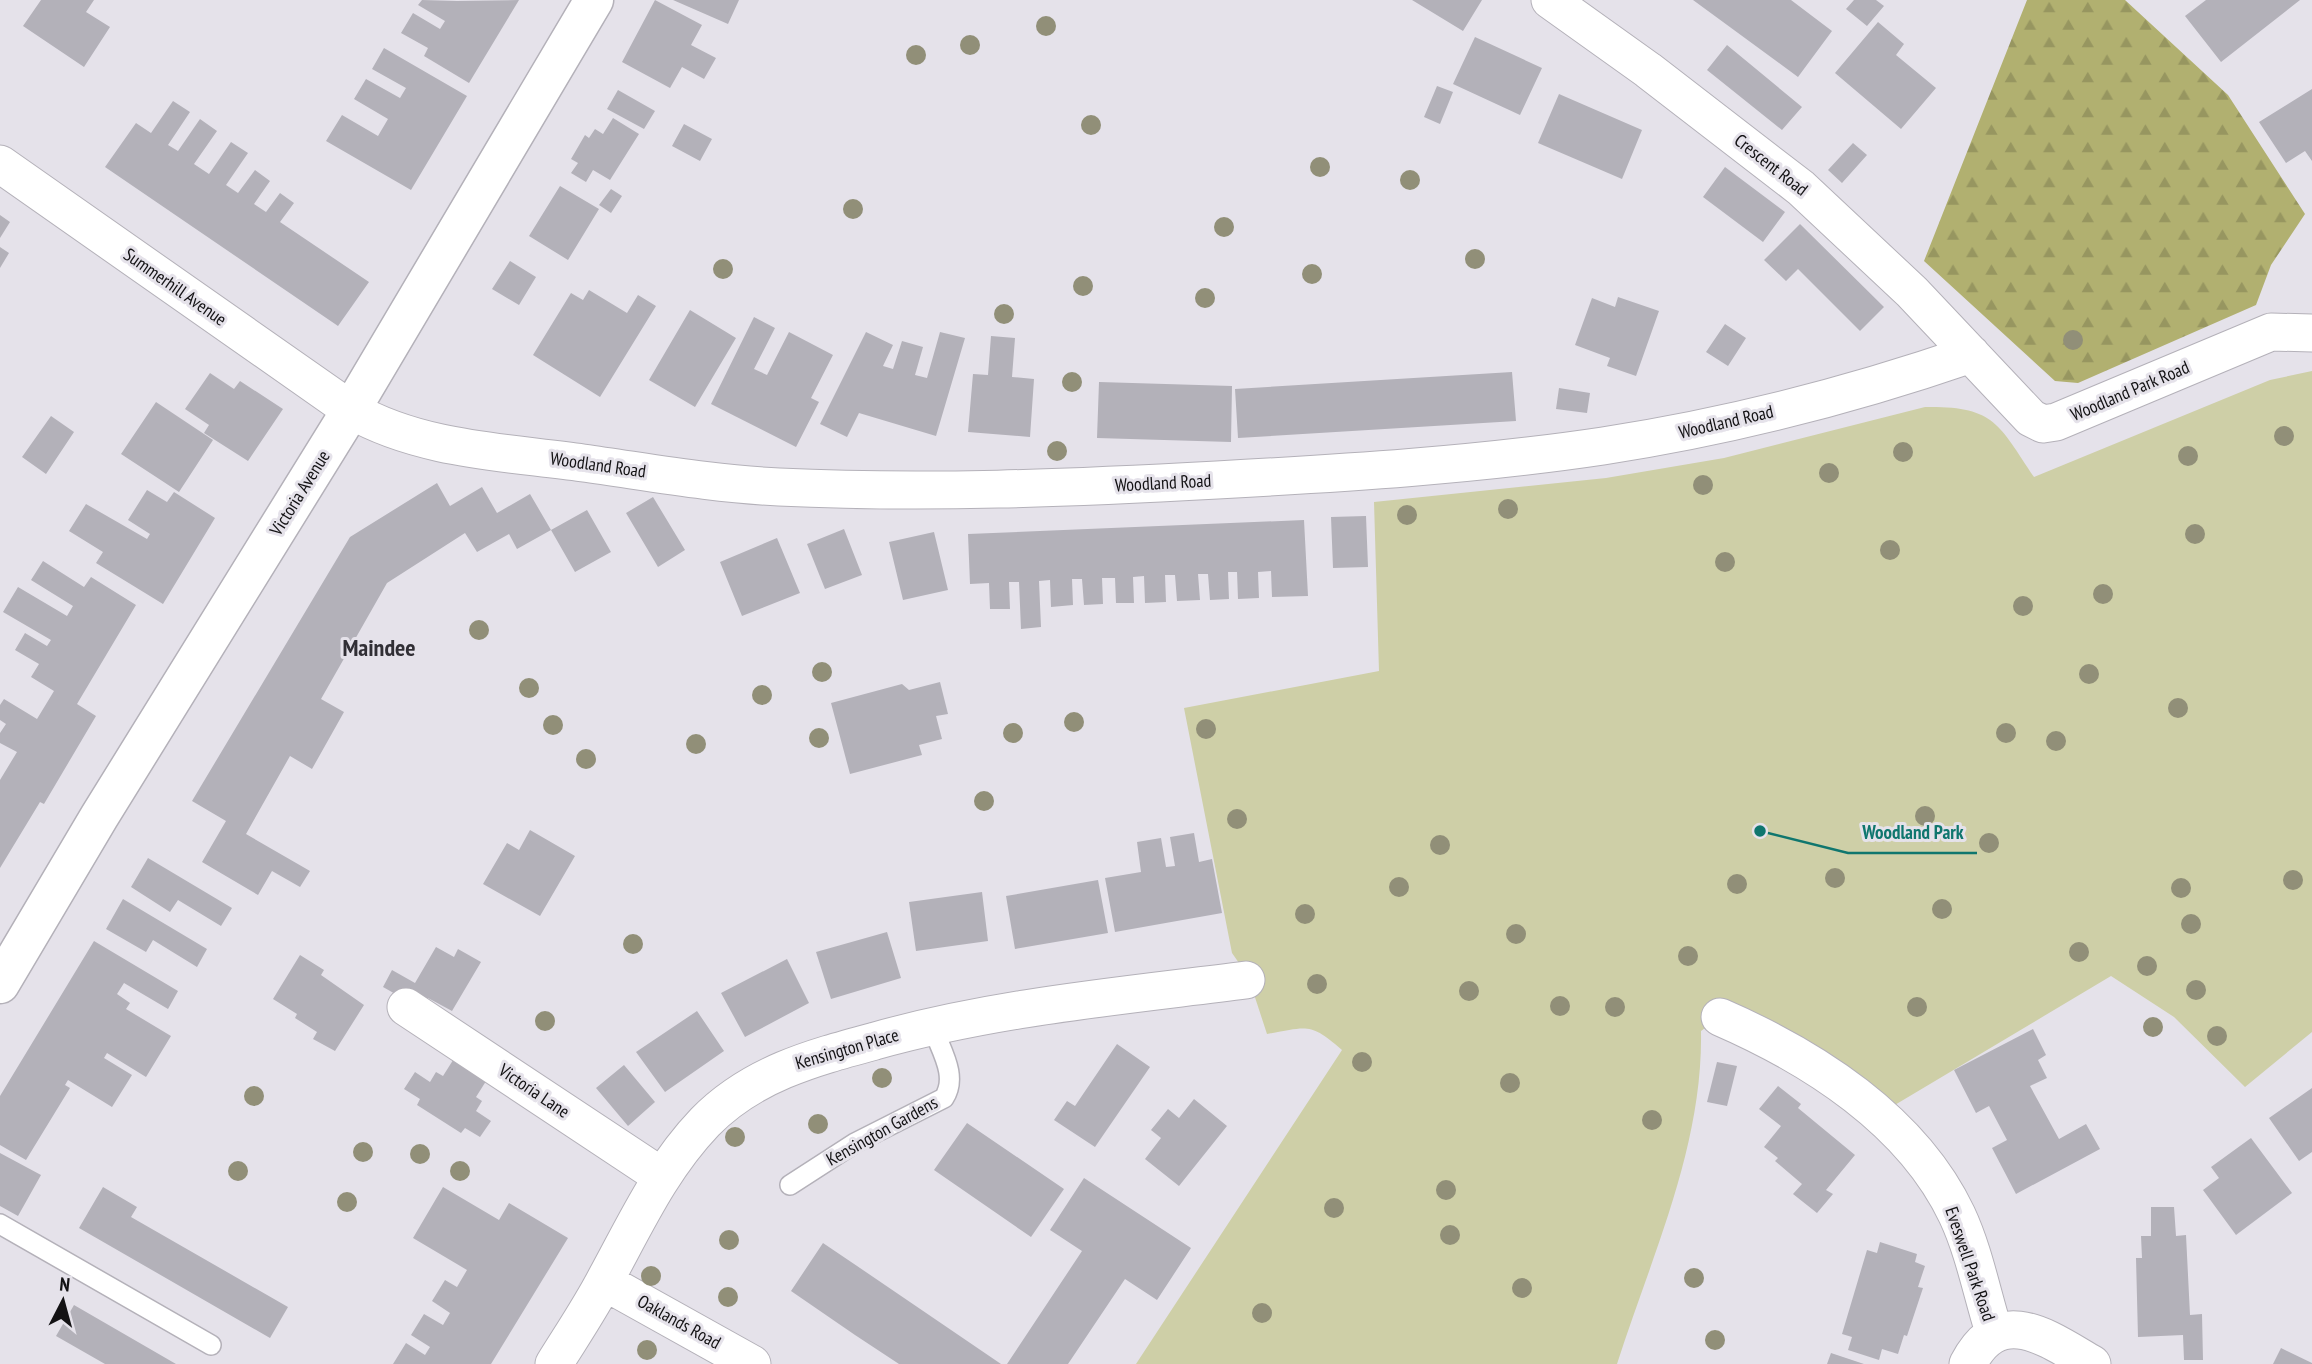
<svg xmlns="http://www.w3.org/2000/svg" width="2312" height="1364" viewBox="0 0 2312 1364" font-family="'PT Sans Narrow',sans-serif">
	<style>
		.green { fill: #cecfa7 }
		.forest { fill: url(#forest-firs) }
		.building { fill: #b3b1b9 }
		.lines { fill: none; stroke-linecap: round; stroke-linejoin: round }
		.lane-casing { stroke: #b4b1b9; stroke-width: 22 }
		.street-casing { stroke: #b4b1b9; stroke-width: 39 }
		.secondary-casing { stroke: #b4b1b9; stroke-width: 41 }
		.lane { stroke: #fff; stroke-width: 19 }
		.street { stroke: #fff; stroke-width: 37 }
		.secondary { stroke: #fff; stroke-width: 38 }
		.tree { fill: #918f78 }
		.labels { text-anchor: middle; stroke-width: 6; stroke-linejoin: round; paint-order: stroke }
		.street-label { font-size: 18px; fill: #131214; stroke: #e5e2ea }
		.district-label { font-size: 24px; font-weight: bold; fill: #312f35; stroke: #e5e2ea }
		.leader { fill: none; stroke: #0f766e; stroke-width: 2.5 }
		.callout-dot { fill: #0f766e; stroke: #e5e2ea; stroke-width: 2.5 }
		.callout-label { font-size: 19px; text-anchor: middle; font-weight: bold; fill: #0f766e; stroke: #e5e2ea; stroke-width: 6; stroke-linejoin: round; paint-order: stroke }
	</style>
	<defs>
		<pattern id="forest-firs" width="22" height="20" patternUnits="userSpaceOnUse" patternTransform="scale(1.75)"><rect width="22" height="20" fill="#b1b070"/><path d="M5 1l3.5 6h-7zM16 11l3.5 6h-7z" fill="#979660"/></pattern>
	</defs>
	<rect width="100%" height="100%" fill="#e5e2ea"/>
	<path class="green" d="M2312 371V1032L2245 1087 2174 1017 2111 976 1878 1115 1720 1017 1701 1031C1703 1147 1652 1255 1617 1364H1136L1342 1050C1310 1022 1308 1027 1267 1034L1248 976 1232 953 1184 708 1379 671 1374 502 1606 478 1724 458 1925 407C1994 406 1998 423 2034 477L2270 380Z"/>
	<path class="forest" d="M2027 0H2125L2228 95 2305 214 2271 265 2256 305 2078 383 2055 381 1924 261Z"/>
	<path class="building" d="M41 0H94L86 12 110 27 84 67 23 26Z
		M422 0 457 1 519 0 469 83 424 56 428 48 401 33 413 13 440 29 445 21 418 5Z
		M655 0 702 25 691 45 716 58 704 79 682 67 670 88 622 62Z
		M673 0H739L728 24Z
		M1412 0H1482L1463 31Z
		M1693 0H1791L1832 31 1798 77Z
		M1854 0H1876L1884 6 1867 26 1846 9Z
		M2206 0H2300L2221 62 2185 16Z
		M1878 22 1904 44 1896 55 1936 88 1901 129 1835 73Z
		M1475 37 1542 68 1520 115 1453 84Z
		M1727 45 1802 107 1782 130 1707 70Z
		M384 48 467 96 411 190 326 141 342 115 378 136 388 119 354 99 366 79 400 98 406 88 372 69Z
		M1437 86 1453 92 1440 124 1424 117Z
		M2312 89V161L2305 151 2286 163 2259 122Z
		M618 90 655 111 644 129 607 109Z
		M1559 94 1642 130 1622 179 1538 143Z
		M173 101 190 112 168 145 178 151 200 119 217 131 194 164 209 174 231 142 248 153 226 185 238 193 255 170 270 181 254 204 266 212 280 193 294 203 280 222 369 282 338 326 105 167 136 123 151 133Z
		M613 118 639 134 610 180 593 170 586 182 571 173 578 163 571 159 585 135 589 138 595 129 603 134Z
		M684 124 712 139 700 161 672 146Z
		M1853 143 1867 155 1842 183 1828 170Z
		M1725 167 1785 212 1763 242 1703 197Z
		M560 186 599 209 568 260 529 236Z
		M611 189 622 196 611 213 599 205Z
		M0 215 10 222 0 238Z
		M1800 224 1884 307 1860 331 1798 269 1786 281 1764 260Z
		M0 247 9 253 0 268Z
		M510 261 536 277 519 305 492 289Z
		M589 290 627 313 638 295 656 306 600 397 533 355 571 293 583 300Z
		M1618 297 1659 311 1636 376 1607 366 1610 358 1575 345 1592 298 1615 307Z
		M690 310 736 338 695 407 649 380Z
		M754 317 775 328 754 369 767 375 789 332 833 355 811 398 819 402 796 447 711 404Z
		M1725 324 1746 338 1728 366 1706 352Z
		M866 332 893 345 883 366 893 369 902 341 923 347 915 375 927 378 940 332 965 338 936 436 859 413 847 437 820 424Z
		M991 336 1015 338 1012 377 1034 379 1030 437 968 432 973 374 988 375Z
		M1512 372 1516 421 1238 438 1235 389Z
		M210 373 234 389 240 381 283 409 248 461 204 433 209 425 185 409Z
		M1099 382 1232 386 1231 442 1097 438Z
		M1559 388 1590 393 1587 413 1556 409Z
		M156 402 213 440 179 492 121 454Z
		M51 416 74 432 46 474 22 457Z
		M437 483 450 506 482 487 497 513 530 494 551 530 517 549 509 534 477 552 465 533 387 583 321 699 344 712 312 769 290 756 246 834 310 871 300 887 272 871 258 895 202 862 226 821 192 801 350 537Z
		M147 490 167 502 174 492 215 518 163 604 96 563 103 552 69 531 86 504 147 539 150 534 128 520Z
		M653 497 685 550 658 567 626 513Z
		M587 510 611 552 575 572 551 530Z
		M1366 516 1368 567 1333 568 1331 517Z
		M1304 520 1308 596 1272 597 1271 571 1258 572 1259 598 1238 599 1237 572H1228L1229 599 1210 600 1208 574H1198L1200 600 1177 601 1175 575H1165L1166 602 1145 603 1144 576 1133 577 1134 603H1116L1115 578H1102L1103 604 1084 605 1082 579H1072L1073 605 1051 607 1050 580 1039 581 1041 627 1021 629 1019 582H1009L1010 609H990L989 583 970 584 968 534Z
		M844 529 862 575 825 589 807 544Z
		M934 532 948 590 903 600 889 542Z
		M777 538 800 593 742 616 720 562Z
		M43 561 84 587 91 577 136 605 77 704 96 716 44 804 40 802 0 868V780L17 752 0 743V733L6 724 0 720V705L4 699 37 719 54 691 31 677 39 664 15 650 25 633 47 646 51 640 3 612 18 587 67 616 73 606 31 580Z
		M940 682 948 714 936 716 942 739 919 745 922 755 850 774 831 703 902 684 909 690Z
		M530 830 575 856 540 916 483 884 507 843 519 850Z
		M1194 833 1199 862 1212 859 1222 913 1115 932 1105 878 1141 872 1137 842 1161 838 1166 867 1175 866 1170 837Z
		M148 858 232 908 221 926 178 900 170 912 131 887Z
		M1098 880 1108 933 1015 949 1006 896Z
		M982 892 988 941 916 951 909 902Z
		M123 899 207 949 197 967 153 940 146 952 106 929Z
		M887 932 901 978 831 999 816 952Z
		M94 941 178 991 168 1009 124 983 117 994 130 1003 126 1009 171 1036 146 1077 107 1053 104 1058 132 1075 112 1107 68 1080 65 1085 70 1088 26 1160 0 1145V1096Z
		M436 947 454 957 458 949 481 962 452 1011 428 998 422 1009 383 987 392 970 415 983Z
		M300 955 324 970 321 975 364 1005 335 1051 313 1039 317 1032 295 1018 297 1014 273 999Z
		M787 959 809 1003 745 1037 721 993Z
		M697 1011 724 1051 665 1092 636 1052Z
		M2033 1029 2046 1055 2038 1060 2047 1078 2030 1086 2059 1139 2086 1124 2100 1149 2016 1194 1992 1148 2007 1140 1989 1106 1976 1113 1954 1070Z
		M1117 1044 1150 1067 1095 1147 1054 1120 1067 1101 1075 1106Z
		M455 1057 488 1078 476 1097 482 1101 476 1111 491 1121 480 1137 465 1128 461 1133 417 1105 420 1099 404 1089 415 1072 430 1082 436 1072 443 1076Z
		M1717 1062 1737 1066 1727 1106 1707 1102Z
		M624 1065 655 1102 628 1126 596 1088Z
		M1778 1086 1801 1104 1798 1108 1855 1155 1826 1190 1833 1194 1817 1213 1793 1194 1802 1184 1775 1161 1778 1158 1764 1147 1781 1126 1759 1109Z
		M2312 1088V1152L2299 1161 2269 1118Z
		M1194 1099 1227 1126 1179 1186 1145 1159 1161 1138 1151 1130 1168 1109 1179 1118Z
		M967 1123 1064 1189 1031 1237 934 1170Z
		M2251 1138 2292 1193 2236 1235 2203 1190 2219 1178 2211 1167Z
		M0 1153 41 1175 18 1216 0 1206Z
		M1084 1178 1191 1248 1157 1300 1125 1279 1068 1364H1007L1082 1251 1050 1230Z
		M103 1187 137 1207 131 1217 288 1307 270 1338 79 1228Z
		M443 1187 499 1220 509 1203 568 1238 491 1364H393L406 1343 425 1355 430 1347 411 1335 424 1314 443 1325 450 1313 432 1301 445 1280 457 1287 467 1270 413 1238Z
		M2151 1207H2174L2176 1236 2186 1235 2190 1315 2202 1314 2203 1360H2184L2183 1335 2138 1337 2136 1258H2142L2141 1236H2151Z
		M1880 1242 1917 1254 1915 1262 1925 1266 1918 1287 1923 1288 1907 1336 1904 1335 1898 1354 1882 1349 1879 1360 1848 1350 1852 1337 1842 1334 1867 1250 1877 1253Z
		M823 1243 860 1268 1001 1364H899L855 1335 791 1291Z
		M74 1305 176 1364H105L56 1336Z
		M2281 1348 2312 1363V1364H2273Z
		M1831 1353 1864 1364H1827Z"/>
	<g class="lines">
		<defs>
			<path id="lane" d="M790 1185 855 1143 944 1098C959 1075 939 1048 932 1025
				M0 1224 211 1345"/>
			<path id="street" d="M1550 0 1648 70 1801 188 1912 292 2031 418 2043 424 2056 422 2271 332 2312 333
				M0 164 351 410C420 450 505 452 583 463 648 472 713 484 779 487 925 494 1071 488 1217 480 1345 473 1476 465 1603 446 1727 427 1852 395 1971 354
				M406 1007 661 1176
				M1720 1017C1812 1057 1912 1120 1957 1215 1974 1251 1982 1294 1994 1332
				M605 1282 752 1364
				M554 1364C572 1335 591 1307 606 1278 636 1223 661 1168 705 1122 752 1074 812 1058 875 1041 996 1007 1121 996 1246 980
				M1968 1364C2000 1302 2047 1338 2092 1364"/>
			<path id="secondary" d="M0 984 99 817 351 410 594 0"/>
		</defs>
		<use href="#lane" class="lane-casing"/>
		<use href="#street" class="street-casing"/>
		<use href="#secondary" class="secondary-casing"/>
		<use href="#lane" class="lane"/>
		<use href="#street" class="street"/>
		<use href="#secondary" class="secondary"/>
	</g>
	<g class="tree">
		<circle cx="1046" cy="26" r="10"/>
		<circle cx="970" cy="45" r="10"/>
		<circle cx="916" cy="55" r="10"/>
		<circle cx="1091" cy="125" r="10"/>
		<circle cx="1320" cy="167" r="10"/>
		<circle cx="1410" cy="180" r="10"/>
		<circle cx="853" cy="209" r="10"/>
		<circle cx="1224" cy="227" r="10"/>
		<circle cx="1475" cy="259" r="10"/>
		<circle cx="723" cy="269" r="10"/>
		<circle cx="1312" cy="274" r="10"/>
		<circle cx="1083" cy="286" r="10"/>
		<circle cx="1205" cy="298" r="10"/>
		<circle cx="1004" cy="314" r="10"/>
		<circle cx="2073" cy="340" r="10"/>
		<circle cx="1072" cy="382" r="10"/>
		<circle cx="2284" cy="436" r="10"/>
		<circle cx="1057" cy="451" r="10"/>
		<circle cx="1903" cy="452" r="10"/>
		<circle cx="2188" cy="456" r="10"/>
		<circle cx="1829" cy="473" r="10"/>
		<circle cx="1703" cy="485" r="10"/>
		<circle cx="1508" cy="509" r="10"/>
		<circle cx="1407" cy="515" r="10"/>
		<circle cx="2195" cy="534" r="10"/>
		<circle cx="1890" cy="550" r="10"/>
		<circle cx="1725" cy="562" r="10"/>
		<circle cx="2103" cy="594" r="10"/>
		<circle cx="2023" cy="606" r="10"/>
		<circle cx="479" cy="630" r="10"/>
		<circle cx="822" cy="672" r="10"/>
		<circle cx="2089" cy="674" r="10"/>
		<circle cx="529" cy="688" r="10"/>
		<circle cx="762" cy="695" r="10"/>
		<circle cx="2178" cy="708" r="10"/>
		<circle cx="1074" cy="722" r="10"/>
		<circle cx="553" cy="725" r="10"/>
		<circle cx="1206" cy="729" r="10"/>
		<circle cx="1013" cy="733" r="10"/>
		<circle cx="2006" cy="733" r="10"/>
		<circle cx="819" cy="738" r="10"/>
		<circle cx="2056" cy="741" r="10"/>
		<circle cx="696" cy="744" r="10"/>
		<circle cx="586" cy="759" r="10"/>
		<circle cx="984" cy="801" r="10"/>
		<circle cx="1925" cy="816" r="10"/>
		<circle cx="1237" cy="819" r="10"/>
		<circle cx="1989" cy="843" r="10"/>
		<circle cx="1440" cy="845" r="10"/>
		<circle cx="1835" cy="878" r="10"/>
		<circle cx="2293" cy="880" r="10"/>
		<circle cx="1737" cy="884" r="10"/>
		<circle cx="1399" cy="887" r="10"/>
		<circle cx="2181" cy="888" r="10"/>
		<circle cx="1942" cy="909" r="10"/>
		<circle cx="1305" cy="914" r="10"/>
		<circle cx="2191" cy="924" r="10"/>
		<circle cx="1516" cy="934" r="10"/>
		<circle cx="633" cy="944" r="10"/>
		<circle cx="2079" cy="952" r="10"/>
		<circle cx="1688" cy="956" r="10"/>
		<circle cx="2147" cy="966" r="10"/>
		<circle cx="1317" cy="984" r="10"/>
		<circle cx="2196" cy="990" r="10"/>
		<circle cx="1469" cy="991" r="10"/>
		<circle cx="1560" cy="1006" r="10"/>
		<circle cx="1615" cy="1007" r="10"/>
		<circle cx="1917" cy="1007" r="10"/>
		<circle cx="545" cy="1021" r="10"/>
		<circle cx="2153" cy="1027" r="10"/>
		<circle cx="2217" cy="1036" r="10"/>
		<circle cx="1362" cy="1062" r="10"/>
		<circle cx="882" cy="1078" r="10"/>
		<circle cx="1510" cy="1083" r="10"/>
		<circle cx="254" cy="1096" r="10"/>
		<circle cx="1652" cy="1120" r="10"/>
		<circle cx="818" cy="1124" r="10"/>
		<circle cx="735" cy="1137" r="10"/>
		<circle cx="363" cy="1152" r="10"/>
		<circle cx="420" cy="1154" r="10"/>
		<circle cx="238" cy="1171" r="10"/>
		<circle cx="460" cy="1171" r="10"/>
		<circle cx="1446" cy="1190" r="10"/>
		<circle cx="347" cy="1202" r="10"/>
		<circle cx="1334" cy="1208" r="10"/>
		<circle cx="1450" cy="1235" r="10"/>
		<circle cx="729" cy="1240" r="10"/>
		<circle cx="651" cy="1276" r="10"/>
		<circle cx="1694" cy="1278" r="10"/>
		<circle cx="1522" cy="1288" r="10"/>
		<circle cx="728" cy="1297" r="10"/>
		<circle cx="1262" cy="1313" r="10"/>
		<circle cx="1715" cy="1340" r="10"/>
		<circle cx="647" cy="1350" r="10"/>
	</g>
	<g class="labels">
		<g class="street-label">
			<text transform="translate(1771 165) rotate(38)" y="6">Crescent Road</text>
			<text transform="translate(175 287) rotate(35)" y="6">Summerhill Avenue</text>
			<text transform="translate(2130 391) rotate(-23)" y="6">Woodland Park Road</text>
			<text transform="translate(1726 422) rotate(-13)" y="6">Woodland Road</text>
			<text transform="translate(598 465) rotate(8)" y="6">Woodland Road</text>
			<text transform="translate(1163 483) rotate(-3)" y="6">Woodland Road</text>
			<text transform="translate(300 493) rotate(-58)" y="6">Victoria Avenue</text>
			<text transform="translate(847 1049) rotate(-16)" y="6">Kensington Place</text>
			<text transform="translate(534 1091) rotate(34)" y="6">Victoria Lane</text>
			<text transform="translate(882 1131) rotate(-29)" y="6">Kensington Gardens</text>
			<text transform="translate(1970 1264) rotate(71)" y="6">Eveswell Park Road</text>
			<text transform="translate(679 1322) rotate(29)" y="6">Oaklands Road</text>
		</g>
		<g class="district-label">
			<text x="379" y="656">Maindee</text>
		</g>
	</g>
	<path class="leader" d="M1760 831L1848 853H1977"/>
	<circle class="callout-dot" cx="1760" cy="831" r="7"/>
	<g class="callout-label">
		<text x="1913" y="839">Woodland Park</text>
	</g>
	<g transform="translate(63 1301) rotate(6)" stroke="#e5e2ea" stroke-width="5" paint-order="stroke">
	<path d="M0-5L12 26L0 18L-12 26Z" fill="#131214"/>
	<text y="-10" font-size="19" font-weight="bold" text-anchor="middle" fill="#131214">N</text>
	</g>
</svg>
